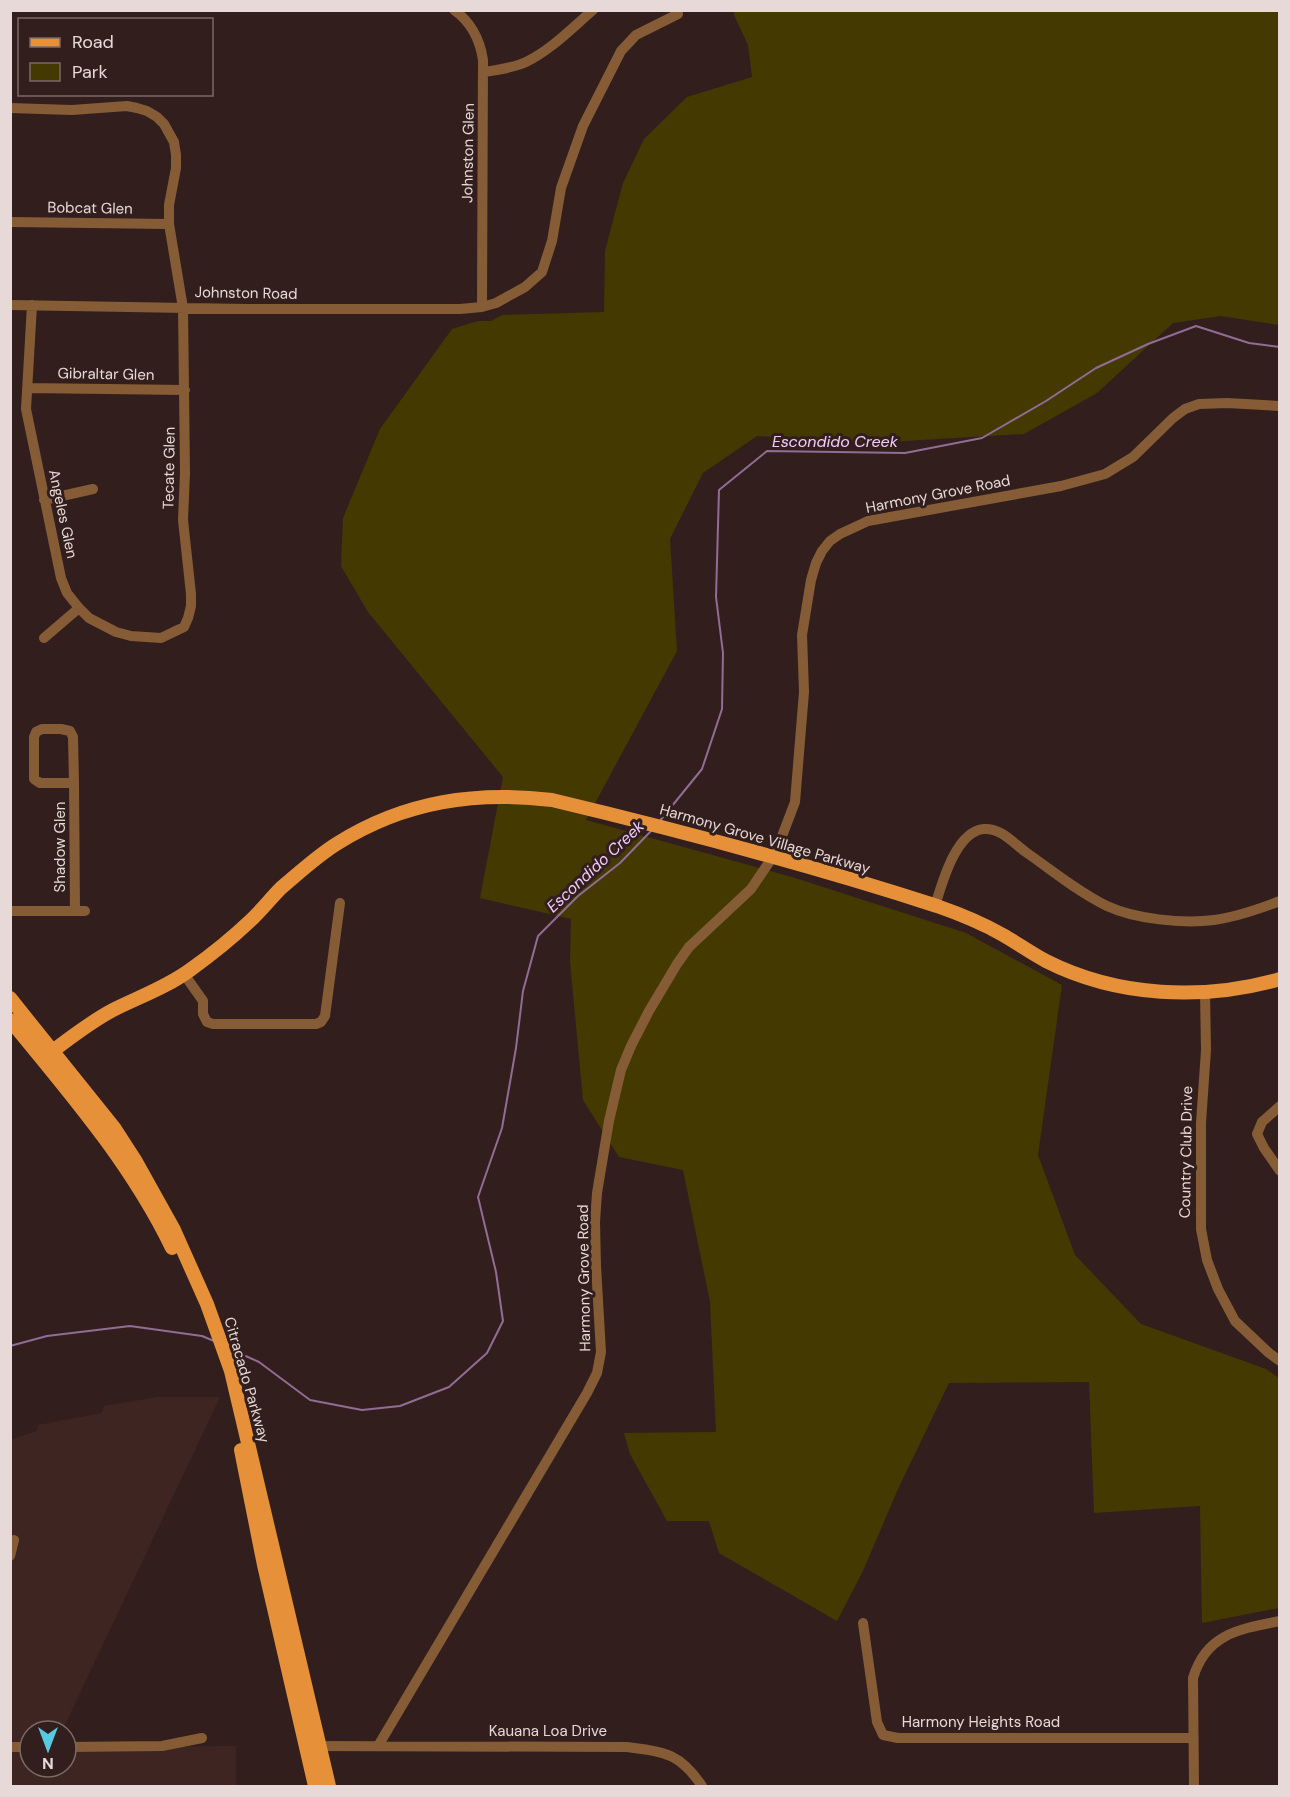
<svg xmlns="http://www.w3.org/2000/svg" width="1290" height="1797" viewBox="0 0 1290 1797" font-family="'DM Sans',sans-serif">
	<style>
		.built { fill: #3f2522 }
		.green { fill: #443901 }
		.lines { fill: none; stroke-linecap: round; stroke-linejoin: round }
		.stream { stroke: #916c95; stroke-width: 2 }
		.minor { stroke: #855c36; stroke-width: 10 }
		.major { stroke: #e69139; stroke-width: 14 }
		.labels { text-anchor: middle; stroke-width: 6; stroke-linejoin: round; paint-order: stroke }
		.street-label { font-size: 15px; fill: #e6d9d7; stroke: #321f1d }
		.water-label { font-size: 16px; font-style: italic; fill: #f4cbff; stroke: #321f1d }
	</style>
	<rect width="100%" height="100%" fill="#321f1d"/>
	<path class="built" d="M158 1397H220L62 1731H30V1767H66V1747L236 1746V1786H11L10 1440 37 1431 38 1425 102 1413 104 1406Z"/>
	<path class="green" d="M733 11H1279V325L1221 316 1173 323 1097 393 1024 434 871 443 757 436 703 473 670 539 677 651 586 820 792 877 966 933 1062 985 1038 1155 1075 1255 1141 1324 1266 1369 1279 1378V1608L1202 1623 1200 1506 1094 1513 1089 1382 949 1383 898 1489 863 1571 837 1621 719 1553 709 1521H667L630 1454 624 1433 716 1432 710 1302 683 1170 619 1157 583 1100 570 962 571 919 480 898 503 777 368 612 341 566 343 518 380 429 452 329 478 321H491L502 315 604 312 605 251 623 183 644 139 687 97 752 77 748 45 734 15Z"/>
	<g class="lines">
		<path class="stream" d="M659 822 702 769 722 709 723 653 716 597 719 490 767 451 905 453 982 438 1046 401 1096 368 1148 344 1196 326 1249 343 1280 347
			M10 1346 47 1336 130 1326 202 1336 214 1341
			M230 1349 259 1362 310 1400 362 1410 400 1406 449 1387 487 1353 503 1321 496 1272 478 1197 502 1128 516 1048 523 991 538 936 578 896 620 863 651 831"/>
		<path class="minor" d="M454 10C471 22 480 40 483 60L482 307
			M484 72C498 70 513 68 526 62 551 50 572 28 593 10
			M10 108 72 110 127 106 137 108 147 111 157 117 164 124 174 142 176 155V168L169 205V224L183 308 185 473 183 520 191 594V606L188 618 184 627 161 638 131 636 116 632 89 618 79 608 67 593 61 578 26 409 32 305
			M10 222 169 224
			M10 305 246 309H460L482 307 496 303 525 287 542 272 552 241 561 188 583 126 621 51 636 35 678 14
			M27 388 185 390
			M44 500 93 489
			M44 638 79 608
			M42 729H61L70 731 73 737 74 783H40L34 779V737L36 732Z
			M74 783 75 911
			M935 906C942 883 956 831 984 829 1002 828 1014 844 1027 853 1053 871 1078 892 1107 906 1135 919 1182 924 1214 920 1237 917 1259 909 1280 901
			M10 911H85
			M184 974 203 1001V1014L207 1022 213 1024H316L321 1022 325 1016 340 903
			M1205 992 1206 1050 1201 1123V1229L1207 1260 1218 1289 1235 1321 1269 1353 1280 1361
			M1280 1106 1262 1122 1257 1134 1264 1148 1280 1171
			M10 1556 14 1540
			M863 1623 877 1722 883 1735 898 1738H1193
			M312 1746 626 1747C664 1752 679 1752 702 1786
			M378 1746 587 1393 597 1373 601 1352 596 1266 595 1222 597 1193 609 1121 621 1070 631 1046 649 1011 677 964 689 947 751 889 776 852 795 802 804 692 802 635 811 580 816 563 822 551 830 541 840 534 868 521 1061 486 1105 474 1133 457 1173 418 1185 409 1199 404 1227 403 1280 406
			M10 1747H30
			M66 1747 162 1746 202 1738
			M1194 1786 1193 1678C1206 1634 1239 1629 1280 1621"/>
		<path class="major" d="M10 998 115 1129 135 1160 174 1230 207 1304 231 1371 329 1786
			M10 1020C69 1092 131 1163 172 1248
			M42 1059C65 1042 88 1023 113 1010 139 997 167 987 190 970 211 955 231 939 250 921 261 911 270 899 281 888 299 873 318 855 338 843 405 801 476 791 552 800 682 831 810 865 937 906 960 914 982 923 1003 935 1017 943 1031 953 1046 961 1117 997 1203 1001 1280 979
			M241 1450 264 1565 315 1786"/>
	</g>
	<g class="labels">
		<g class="street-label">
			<text transform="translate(468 153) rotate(-89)" y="5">Johnston Glen</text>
			<text transform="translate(90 208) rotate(1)" y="5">Bobcat Glen</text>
			<text transform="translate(246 293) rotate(1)" y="5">Johnston Road</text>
			<text transform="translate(106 374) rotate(1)" y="5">Gibraltar Glen</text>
			<text transform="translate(169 468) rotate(-89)" y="5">Tecate Glen</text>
			<text transform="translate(938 494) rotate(-11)" y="5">Harmony Grove Road</text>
			<text transform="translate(63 514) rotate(78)" y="5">Angeles Glen</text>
			<text transform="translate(765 839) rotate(16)" y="5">Harmony Grove Village Parkway</text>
			<text transform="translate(60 847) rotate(-90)" y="5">Shadow Glen</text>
			<text transform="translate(1186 1152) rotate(-89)" y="5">Country Club Drive</text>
			<text transform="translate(584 1278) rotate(-91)" y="5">Harmony Grove Road</text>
			<text transform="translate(247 1380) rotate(74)" y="5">Citracado Parkway</text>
			<text x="981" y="1727">Harmony Heights Road</text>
			<text x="548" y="1736">Kauana Loa Drive</text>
		</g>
		<g class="water-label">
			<text x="835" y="447">Escondido Creek</text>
			<text transform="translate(595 866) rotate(-43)" y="6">Escondido Creek</text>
		</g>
	</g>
	<rect width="1290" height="1797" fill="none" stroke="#e6d9d7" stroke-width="24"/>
	<rect x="18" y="18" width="195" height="78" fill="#321f1d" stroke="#7a6967" stroke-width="1.5"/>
	<rect x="30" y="38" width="30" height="9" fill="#e69139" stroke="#7a6967" stroke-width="1.5"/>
	<text x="72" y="48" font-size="18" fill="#e6d9d7">Road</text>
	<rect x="30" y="63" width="30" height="18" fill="#443901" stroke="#7a6967" stroke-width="1.5"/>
	<text x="72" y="78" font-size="18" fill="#e6d9d7">Park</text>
	<g transform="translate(48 1749) rotate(180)"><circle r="28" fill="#321f1d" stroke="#7a6967" stroke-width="1.5"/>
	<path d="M0-4.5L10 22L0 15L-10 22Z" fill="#58c9e3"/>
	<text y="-9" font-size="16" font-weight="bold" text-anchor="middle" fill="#e6d9d7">N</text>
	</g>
</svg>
